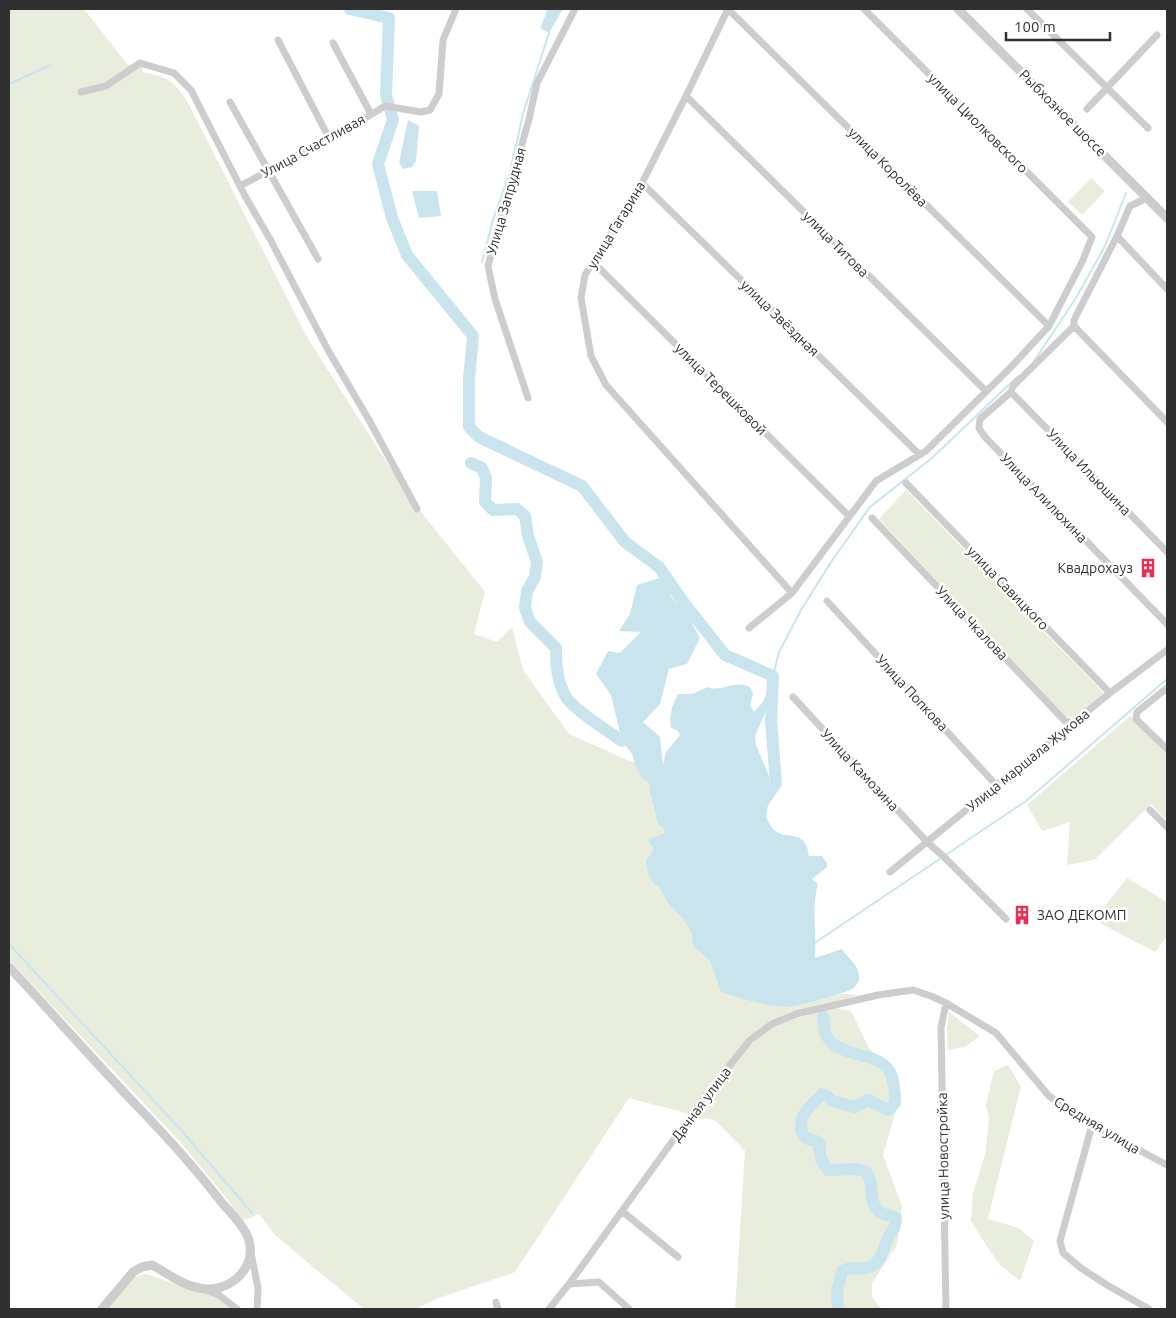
<svg xmlns="http://www.w3.org/2000/svg" width="1176" height="1318" viewBox="0 0 1176 1318" font-family="Ubuntu,sans-serif">
	<style>
		.green { fill: #e8edde }
		.water { fill: #cae4ee }
		.lines { fill: none; stroke-linecap: round; stroke-linejoin: round }
		.stream { stroke: #cae4ee; stroke-width: 2 }
		.river { stroke: #cae4ee; stroke-width: 12 }
		.minor { stroke: #cdcdcd; stroke-width: 7 }
		.tertiary { stroke: #cdcdcd; stroke-width: 9 }
		.labels { text-anchor: middle; stroke-width: 5; stroke-linejoin: round; paint-order: stroke }
		.street-label { font-size: 14px; fill: #303030; stroke: #fff }
		.poi-label { font-size: 14px; fill: #303030; stroke: #fff; text-anchor: end }
	</style>
	<rect width="100%" height="100%" fill="#fff"/>
	<path class="green" d="M9 9H84L128 65 143 67V72C169 78 170 78 186 99L308 339 409 497 485 592 474 634 497 642 512 627 523 670 569 734 627 760 635 762C638 771 641 777 649 783 650 795 654 812 659 822 662 827 664 828 665 833L651 838V845L653 848 651 854 658 885 667 902 683 919 691 932 693 946 710 961 721 991 810 1002 841 994 860 995 788 1013 798 1018 834 1008 851 1011 869 1048 898 1079V1103L883 1155 902 1206 897 1245 872 1283V1297L882 1309H735L745 1151 716 1121 629 1098 515 1272 436 1299 416 1309H364L276 1236 259 1214 242 1221 227 1199 182 1144 9 960Z
		M1091 178 1105 191 1082 215 1068 202Z
		M906 490 1103 692V697L1076 718 1064 716 879 519Z
		M1130 716 1167 754V821L1151 804 1094 860 1067 865 1070 822 1042 831 1027 805Z
		M1127 878 1167 902V936L1155 952 1094 920Z
		M949 1012 980 1036 965 1047 948 1050 947 1028Z
		M1008 1065 1021 1086 988 1219 1019 1228 1034 1241 1020 1281 1000 1265 986 1245 971 1221 973 1193 985 1155 989 1119 986 1105 994 1071Z
		M146 1274 221 1299 232 1309H106L134 1277Z"/>
	<path class="water" d="M548 9H563L549 33 540 28Z
		M408 120 419 126 416 161 412 167 403 169 399 162Z
		M412 191H437L441 216 419 218Z
		M663 577 672 598 687 614 700 638 687 664 669 669 660 704 643 722 660 737 663 765 666 752 680 735 678 731 671 728C669 715 672 705 678 694H692L708 687C720 693 736 678 751 688L753 694 750 705 754 712 763 702 773 676 769 704 755 736 756 745 769 776 770 790 766 817C768 821 771 827 774 830 783 839 800 831 806 845 808 848 808 852 809 856H822L827 863V867L812 879 818 884C811 910 817 932 815 958L842 949C848 959 860 965 859 978 859 981 857 985 854 988 847 993 793 1008 784 1007 763 1006 741 998 721 992L710 961 693 946 691 932 683 919 667 902 658 885H654L648 873 646 860 651 854 653 848 648 840 651 838 665 833 664 829 658 824 650 793 649 783 643 779 638 772 632 754 622 741 611 695 596 674 608 651 620 653 641 632 619 631 630 614 637 585Z"/>
	<g class="lines">
		<path class="stream" d="M9 84 51 65
			M482 262 493 220 510 172 523 114 549 33
			M1034 361 1076 298 1105 246 1126 193
			M773 676 779 652 801 610 831 562 870 507 932 458 1018 376
			M816 942 1026 801 1167 679
			M9 944 180 1129 252 1213"/>
		<path class="river" d="M350 9 389 18 386 95 393 120 378 164 392 218 407 255 473 336 469 379V427L479 437 582 486 625 542 659 567 684 603 725 655 773 676 771 721 776 783 760 807
			M471 463 482 468 486 478 485 502 493 510 517 509 525 516 528 536 537 562 535 577 527 591 525 608 530 622 556 648C556 665 557 682 566 697 573 709 609 732 622 741L635 734 637 735
			M823 1017C824 1021 824 1028 825 1032 834 1058 872 1050 888 1069 894 1077 895 1093 895 1103L888 1110 869 1100 854 1107 832 1101 827 1096 822 1094C813 1105 800 1112 801 1127 801 1131 802 1135 806 1138 811 1141 816 1139 820 1144 819 1155 821 1162 828 1170L855 1169 865 1171C876 1182 866 1204 881 1213 886 1216 891 1215 896 1218 895 1230 894 1227 889 1236 883 1247 883 1262 869 1267 859 1271 854 1265 842 1271L837 1291 838 1309"/>
		<path class="minor" d="M728 9 686 96 642 183 585 275 581 298 591 356 606 385 792 593
			M728 9 1049 326
			M1027 9 1148 128
			M278 40 329 138
			M333 43 371 114
			M81 92 106 86 140 63 174 73 191 90 245 196 270 239 328 350 369 420 417 509
			M686 96 986 391
			M230 102 318 259
			M1087 109 1157 35
			M642 183 919 454
			M240 186 354 125 385 106 421 112 430 110 439 94 443 40 456 9
			M1147 198 1130 206 1117 236 1074 320V326L1013 386 1011 392 980 419 979 428 985 437 1167 624
			M1117 236 1167 289
			M593 262 849 516
			M1074 326 1167 422
			M1011 392 1167 552
			M528 398 495 299 488 266 529 119 537 83 575 9
			M906 483 1110 693
			M872 518 1065 721 1074 723
			M827 601 997 786
			M749 628 792 593 876 481 926 451 1011 367 1049 326 1083 260 1092 237 864 9
			M1167 688 1137 712 1136 719 1167 749
			M793 697 927 842 942 855 1006 919
			M1150 810 1167 827
			M890 872 1110 693 1167 650
			M946 1003 941 1028 946 1309
			M1092 1125 1060 1241 1063 1253 1081 1268 1107 1285 1149 1309
			M622 1211 678 1257
			M251 1253 258 1288 257 1309
			M569 1284 599 1282 629 1309
			M205 1290 219 1295 237 1309
			M496 1302 498 1309
			M549 1309 569 1284 703 1099 750 1040 772 1024 796 1014 878 995 913 990 931 996 946 1003 996 1033 1049 1096 1092 1125 1167 1165"/>
		<path class="tertiary" d="M958 9 1167 218
			M9 967C52 1013 94 1061 137 1106 167 1137 196 1169 222 1203 230 1212 240 1222 246 1233 262 1264 231 1295 199 1288 182 1285 167 1273 152 1265L142 1267 133 1272 102 1309"/>
	</g>
	<defs>
		<symbol id="building-bare" viewBox="-9 -9 18 18"><path d="M-4-6H4V6H1V3H-1V6H-4ZM-2.5-4.3h1.7v1.8h-1.7ZM.8-4.3h1.7v1.8H.8ZM-2.5-1h1.7V.8h-1.7ZM.8-1h1.7V.8H.8Z" fill="#eb2e53" stroke="#fff" stroke-width="2.5" paint-order="stroke"/></symbol>
	</defs>
	<g fill-rule="evenodd">
		<use href="#building-bare" x="1134" y="554" width="28" height="28"/>
		<use href="#building-bare" x="1008" y="901" width="28" height="28"/>
	</g>
	<g class="labels">
		<g class="street-label">
			<text transform="translate(1063 113) rotate(45)" y="5">Рыбхозное шоссе</text>
			<text transform="translate(978 123) rotate(45)" y="5">улица Циолковского</text>
			<text transform="translate(313 146) rotate(-29)" y="5">Улица Счастливая</text>
			<text transform="translate(888 167) rotate(45)" y="5">улица Королёва</text>
			<text transform="translate(506 201) rotate(-74)" y="5">Улица Запрудная</text>
			<text transform="translate(616 225) rotate(-59)" y="5">улица Гагарина</text>
			<text transform="translate(836 244) rotate(45)" y="5">улица Титова</text>
			<text transform="translate(780 318) rotate(44)" y="5">улица Звёздная</text>
			<text transform="translate(721 389) rotate(45)" y="5">улица Терешковой</text>
			<text transform="translate(1089 472) rotate(46)" y="5">Улица Ильюшина</text>
			<text transform="translate(1044 498) rotate(46)" y="5">Улица Алилюхина</text>
			<text transform="translate(1008 588) rotate(46)" y="5">улица Савицкого</text>
			<text transform="translate(972 623) rotate(46)" y="5">Улица Чкалова</text>
			<text transform="translate(912 693) rotate(47)" y="5">Улица Попкова</text>
			<text transform="translate(1028 760) rotate(-39)" y="5">Улица маршала Жукова</text>
			<text transform="translate(860 770) rotate(47)" y="5">Улица Камозина</text>
			<text transform="translate(701 1104) rotate(-53)" y="5">Дачная улица</text>
			<text transform="translate(1097 1125) rotate(31)" y="5">Средняя улица</text>
			<text transform="translate(943 1156) rotate(-91)" y="5">улица Новостройка</text>
		</g>
		<g class="poi-label">
			<text x="1133" y="573">Квадрохауз</text>
			<text x="1037" y="920" text-anchor="start">ЗАО ДЕКОМП</text>
		</g>
	</g>
	<rect width="1176" height="1318" fill="none" stroke="#303030" stroke-width="20"/>
	<path d="M1006 32v8h104v-8" fill="none" stroke="#303030" stroke-width="2.5"/>
	<text x="1014" y="32" font-size="15" fill="#303030" stroke="#ffffff" stroke-width="4" paint-order="stroke">100 m</text>
</svg>
